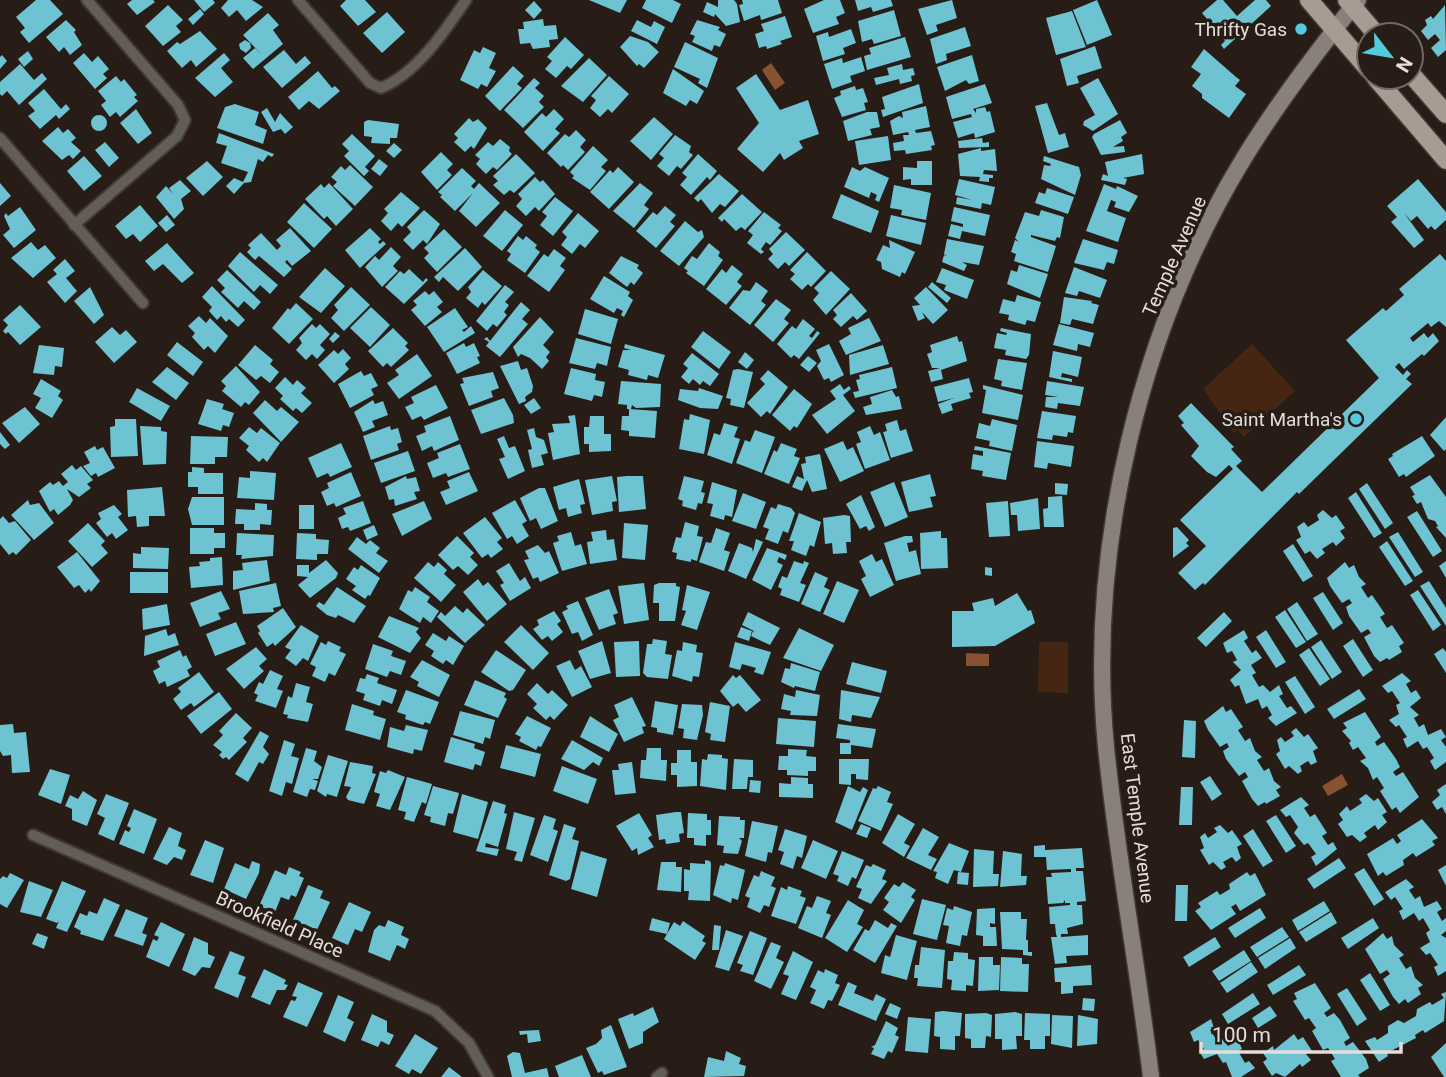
<svg xmlns="http://www.w3.org/2000/svg" width="1446" height="1077" viewBox="0 0 1446 1077" font-family="Roboto,sans-serif">
	<style>
		.green { fill: #442612 }
		.water { fill: #875231 }
		.building { fill: #6ec3d2 }
		.lines { fill: none; stroke-linecap: round; stroke-linejoin: round }
		.minor-casing { stroke: #423731; stroke-width: 14 }
		.secondary-casing { stroke: #423731; stroke-width: 19 }
		.primary-casing { stroke: #423731; stroke-width: 21 }
		.minor { stroke: #625d59; stroke-width: 10 }
		.secondary { stroke: #89807b; stroke-width: 16 }
		.primary { stroke: #a79b94; stroke-width: 18 }
		.poi-dot { fill: #54cadd; stroke: #271c16; stroke-width: 2.5 }
		.labels { text-anchor: middle; stroke-width: 7; stroke-linejoin: round; paint-order: stroke }
		.poi-label { font-size: 19px; fill: #e5ddd9; stroke: #271c16; text-anchor: end }
		.street-label { font-size: 19px; fill: #e5ddd9; stroke: #271c16 }
	</style>
	<rect width="100%" height="100%" fill="#271c16"/>
	<path class="green" d="M1252 344 1295 391 1244 437 1238 430 1234 433 1203 389Z
		M1039 642H1068V693L1038 692Z"/>
	<path class="water" d="M771 63 785 83 775 90 762 70Z
		M966 653 989 654V666H966Z
		M1342 774 1348 785 1328 796 1322 786Z"/>
	<path class="building" d="M36 0H50L63 14 29 43 20 32 25 28 16 17Z
		M132 0H153L155 2 137 15 127 4Z
		M194 0H213L215 3 204 12Z
		M228 0H252L263 7 246 21 237 10 229 17 221 8Z
		M346 0H365L376 12 358 26 340 6Z
		M589 0H627L620 13Z
		M646 0H673L681 4 672 23 642 8Z
		M718 0H734L737 4 740 22 726 26 715 14 714 17 703 12 707 2 718 7Z
		M742 0H778L782 13 761 20 760 15 744 21 739 5 743 4Z
		M824 0H840L845 13 836 17 839 24 813 33 804 9Z
		M855 0H891L893 6 873 12 871 7 858 11Z
		M952 0 957 18 936 25 938 31 927 35 918 9Z
		M1097 0 1112 35 1087 45 1073 10Z
		M1217 0H1223L1237 16 1255 0H1266L1271 6 1224 49 1221 45 1225 41 1202 13Z
		M534 1 542 10 534 19 525 10Z
		M168 5 183 20 176 26 181 32 163 46 145 26Z
		M1445 5 1446 50 1438 57 1431 48 1440 40 1435 34 1428 40 1421 31 1427 25 1425 20 1431 16 1433 19Z
		M200 9 204 14 193 25 188 19Z
		M894 10 901 36 874 44 872 39 862 42 858 21Z
		M1072 11 1086 47 1056 55 1046 18Z
		M387 12 405 32 382 53 363 33Z
		M268 13 279 25 273 30 283 44 253 69 243 58 255 48 261 54 243 35Z
		M785 16 792 37 780 41 782 44 767 49 766 46 759 48 755 34 764 31 761 24Z
		M543 19 544 26 556 25 558 39 549 40 550 47 533 49 530 43 520 44 518 29H524L523 22Z
		M66 20 76 30 74 32 82 45 70 55 64 47 59 52 46 37Z
		M637 20 651 27 654 21 665 27 657 44 631 31Z
		M697 20 720 27 718 30 726 34 720 47 714 45 712 51 692 42 695 36 690 34Z
		M965 27 971 46 946 54 947 60 936 64 930 39Z
		M851 29 856 43 843 48 845 54 823 61 816 36 828 32 829 37Z
		M200 31 217 49 196 67 191 60 182 68 167 51 177 42 180 44Z
		M630 36 648 42 659 52 644 68 639 64 637 66 620 47Z
		M565 37 584 55 571 69 567 66 556 78 545 69 552 61 547 57Z
		M905 37 911 57 867 70 864 56 871 54 869 48Z
		M245 40 250 43 251 48 246 53 240 49 239 44Z
		M685 42 718 58 707 88 698 83 700 79 674 67Z
		M1095 46 1102 68 1077 76 1079 83 1067 86 1060 59Z
		M483 47 496 53 489 68 496 71 487 87 481 84 478 89 460 80 474 50 480 53Z
		M1204 49 1236 77 1240 80 1235 86 1246 94 1229 118 1202 98V94L1192 86 1201 74 1191 67Z
		M284 50 296 64 305 56 311 63 282 88 263 67Z
		M28 51 33 59 24 67 18 59Z
		M84 53 92 62 98 56 109 69 103 74 107 78 95 89 73 63Z
		M224 53 230 60 221 68 233 82 215 97 195 78Z
		M2 55 7 61 0 69V57Z
		M972 55 979 81 969 84 966 80 945 91 937 67Z
		M861 57 865 71 850 76 852 82 832 89 824 64 842 58 843 63Z
		M589 58 607 75 583 102 561 86Z
		M20 64 34 80 42 73 47 79 19 105 7 91 2 96 0 94V82Z
		M902 64 903 70 913 68 915 75 911 76 912 81 900 84 899 79 876 85 874 78 889 75 887 68Z
		M513 66 524 76 517 84 522 88 500 111 485 96Z
		M673 69 704 91 697 104 690 100 686 106 663 93Z
		M318 71 332 88 335 86 340 91 319 109 309 101 299 110 288 97Z
		M756 74 780 110 808 100 819 134 799 141 803 148 784 160 780 153 763 172 737 149 759 123 736 88Z
		M116 76 121 82 124 79 137 95 134 97 138 101 120 117 116 112 110 117 101 105 106 101 98 91Z
		M609 76 629 94 612 113 608 109 600 117 590 108 596 100 591 96Z
		M534 78 540 83 535 88 544 96 539 102 544 107 523 128 504 110Z
		M1098 78 1118 114 1093 131 1083 125 1084 121 1095 115 1080 88Z
		M919 84 923 103 883 117 881 110 885 109 882 97Z
		M985 84 992 103 973 109 976 113V109L985 107 987 112 990 111 995 132 975 138 974 133 958 138 953 122 972 117 971 114 952 119 946 97Z
		M855 86 856 90 863 88 868 102 864 103 866 110 842 117 834 98 841 95 840 91Z
		M44 89 61 109 66 104 70 109 59 119 56 115 40 129 28 116 35 111 28 103Z
		M1047 103 1059 135 1065 133 1069 147 1048 153 1035 106Z
		M235 104 259 112 255 125 267 130 263 144 217 128 225 107Z
		M926 106 930 127 915 130 916 133 931 131 935 145 931 146 932 150 906 154 905 150 894 151 893 143 904 141 903 135H909L908 132 893 135 890 121 899 116 903 118 902 112Z
		M267 108 275 122 280 113 293 127 285 134 281 129 273 132 261 112Z
		M136 109 152 133 138 144 120 123Z
		M554 109 564 119 555 129 560 133 543 151 524 132 542 113 546 117Z
		M867 112H877L880 127 870 129 872 135 848 141 843 121Z
		M91 123a8 8 0 1 1 16 0a8 8 0 1 1-16 0Z
		M654 117 673 134 651 160 630 141Z
		M469 118 473 122 478 119 487 128 474 149 471 146 465 152 454 142 458 138 454 134Z
		M368 120 399 124 397 138H390V144L371 143 372 137 364 136V122Z
		M1120 120 1127 133 1121 137 1123 141 1113 147 1124 146 1125 152 1101 155 1092 137 1094 134Z
		M58 127 63 133 68 129 76 138 71 142 81 151 73 159 69 155 62 160 42 141Z
		M576 130 586 140 580 147 585 152 568 170 563 165 561 167 547 153 565 134 569 137Z
		M219 133 274 154 272 157 268 155 263 162 258 159 251 182 244 183 234 194 226 186 234 178 243 182 248 172 221 163 227 146 216 143Z
		M352 134 375 156 365 167 369 171 364 176 344 156 349 151 342 144Z
		M675 135 691 146 689 152 693 155 681 169 677 166 669 176 657 166 664 158 659 154Z
		M888 136 891 160 859 165 855 141Z
		M982 138 983 143 989 142V147L959 148 958 141Z
		M500 139 510 147 509 151 512 154 497 170 493 167 486 174 476 164 480 159 475 155 488 142 493 146Z
		M105 142 119 158 109 167 95 150Z
		M394 143 402 150 394 158 386 151Z
		M593 146 608 160 601 167 606 171 590 190 572 178 574 176 570 172Z
		M981 148V151L995 149 997 171 984 170 983 174 993 175V178H989V182L979 181 980 177 960 176 958 154Z
		M441 152 453 164 447 170 452 175 437 190 421 172Z
		M516 154 535 173 514 193 510 190 504 195 493 185 498 181 493 176Z
		M698 154 717 171 710 180 707 177 691 195 680 185 687 177 682 173Z
		M1142 154 1144 174 1123 178 1127 179 1125 185 1101 180 1103 174 1108 176 1105 162Z
		M84 156 102 176 84 191 67 171Z
		M1044 156 1079 167 1081 175 1075 195 1041 179 1044 165 1050 166 1051 164 1043 161Z
		M379 159 388 166 380 176 371 169Z
		M207 161 223 177 203 196 186 178Z
		M917 161H932V185H911V179L903 180V167L917 168Z
		M350 165 373 187 355 206 333 186 337 182 331 177 341 166 345 170Z
		M618 167 634 182 609 209 590 192 610 170 613 173Z
		M852 167 860 171 865 167 889 178 879 202 875 200 877 195 871 192 869 198 844 187Z
		M462 168 476 181 471 186 474 189 479 183 500 203 476 227 459 211 473 193 455 211 440 197 442 195 438 192Z
		M719 174 739 191 725 207 720 204 712 213 701 199 698 202 694 198Z
		M535 177 540 182 543 180 555 194 539 211 535 207 526 216 516 206 522 199 518 194Z
		M959 179 995 187 991 205 982 203 981 209 956 204 957 197 972 200 955 195Z
		M1418 179 1446 212V220L1435 230 1431 226 1428 229 1417 216 1411 221 1404 213 1424 240 1414 248 1391 222 1397 217 1387 206Z
		M180 180 191 191 181 199 184 209 174 219 156 197 166 186 173 194 169 188Z
		M0 183 11 196 0 206Z
		M329 183 353 209 336 226 327 216 324 219 305 199 321 184 324 188Z
		M640 183 653 193 644 205 649 209 634 228 613 211Z
		M1104 184 1116 189 1117 186 1138 196 1129 212 1114 207 1116 202 1111 200 1107 211 1126 218 1118 242 1086 231Z
		M894 185 931 193 926 220 901 215 902 210 890 208Z
		M1047 188 1074 197 1068 214 1035 203 1039 192 1045 194Z
		M401 192 420 208 402 227 398 223 391 231 381 221 388 213 384 209Z
		M742 194 762 212 745 230 741 227 736 231 724 219 722 222 718 218Z
		M841 194 879 211 871 233 832 218Z
		M555 197 573 211 553 236 540 225 547 216 542 212Z
		M304 203 332 229 314 248 287 222Z
		M140 205 158 226 140 242 133 234 126 239 115 226Z
		M665 206 676 215 670 222 675 226 656 248 636 231 653 212 657 215Z
		M20 207 36 230 14 248 3 235 10 229 4 216 6 213 8 216Z
		M954 207 990 215 985 236 962 231 960 239 948 236 951 224 963 227V224L951 221Z
		M424 210 440 224 427 244 423 240 413 250 403 240 411 232 407 227Z
		M505 210 523 225 502 251 483 236Z
		M1041 210 1064 217 1060 238 1057 237 1055 241 1031 235V237L1056 246 1048 272 1014 261 1016 254 1011 252 1015 240 1019 242 1015 238 1025 212 1039 216Z
		M764 212 781 225 778 228 782 231 770 245 766 242 761 249 764 252 761 254 747 243 753 235 748 231Z
		M578 213 599 231 585 248 580 244 572 254 561 245 567 237 562 232Z
		M167 215 175 225 166 232 158 223Z
		M891 215 926 223 921 245 886 236Z
		M685 221 698 232 702 230 704 237 679 266 660 251Z
		M290 228 311 251 292 266 287 260 285 262 292 269 284 277 259 256 255 260 247 252 251 248 248 245 261 233 277 250 281 246 276 240Z
		M370 228 381 239 378 242 380 244 383 241 386 244 360 268 345 250Z
		M444 229 462 247 437 272 424 258 429 253 424 248Z
		M786 232 805 250 789 266 785 262 778 269 768 259 773 254 769 249Z
		M518 236 523 240 526 236 537 245 535 248 540 252 525 273 507 260 511 254 507 251Z
		M947 239 984 246 979 265 962 262 967 265 964 271 942 262 944 255 947 256 944 254Z
		M1083 239 1118 250 1114 264 1107 262 1104 270 1074 263Z
		M889 240 915 252 905 274 902 272 900 277 882 269 881 262 876 260 883 245 890 248Z
		M31 242 38 250 45 245 56 258 33 278 11 258Z
		M167 243 194 273 182 283 163 264 154 271 145 261Z
		M709 243 720 252 718 256 723 260 704 286 686 273 688 271 684 268 692 256 697 259Z
		M391 247 401 257 393 266 398 271 382 287 365 267 375 256 379 260Z
		M465 248 482 267 458 291 443 277 439 282 434 277Z
		M554 249 566 258 560 266 565 270 549 292 527 276 544 254 548 257Z
		M240 252 278 285 270 294 260 285 254 292 228 266Z
		M807 252 826 271 811 287 808 284 802 290 790 279 795 274 790 270Z
		M1440 254 1446 261V327L1439 321 1431 327 1428 323 1410 338 1413 342 1424 333 1428 338 1433 333 1439 341 1424 356 1422 354 1404 369 1399 363 1395 367 1403 375 1407 370 1411 374 1406 379 1412 384 1299 494 1297 492 1205 585 1203 583 1195 590 1178 573 1206 546 1180 520 1233 469 1229 465 1216 477 1207 472 1191 456 1199 446 1181 425 1184 423 1178 416 1191 403 1234 447 1231 449 1242 461 1236 466 1262 492 1379 378 1346 340 1383 308 1386 311 1404 295 1399 289Z
		M621 256 639 265 637 268 643 273 634 285 631 282 627 287 609 273Z
		M65 259 75 271 66 278 77 291 65 303 47 282 57 274 53 270Z
		M732 265 743 274 737 282 742 286 726 305 706 289 722 269 726 273Z
		M1019 265 1048 274 1040 298 1007 284 1011 270 1017 272Z
		M1074 267 1107 280 1100 298 1079 291 1077 296 1065 293Z
		M325 268 345 286 321 313 299 297Z
		M942 268 974 280 967 299 944 290 946 285 936 282Z
		M409 269 423 282 426 278 428 280 404 304 385 287 400 271 404 274Z
		M227 270 261 302 254 310 244 301 238 308 221 292 225 288 217 280Z
		M483 270 502 286 485 305 482 302 478 308 466 298 471 292 468 287Z
		M831 271 850 289 826 315 813 300 819 293 814 288Z
		M604 276 630 292 628 296 633 300 624 317 621 315 623 311 617 308 614 313 590 299Z
		M756 282 768 291 761 301 766 305 750 325 729 308 743 290 750 291Z
		M932 282 951 298 947 303 928 287Z
		M505 285 514 292 505 302 509 305 504 312 507 315 497 327 493 324 487 331 476 321Z
		M212 286 245 320 238 327 229 319 226 322 221 316 217 320 209 311 212 307 202 297Z
		M90 287 104 315 94 324 74 301Z
		M351 287 370 305 344 331 331 318 338 310 334 305Z
		M926 287 948 310 933 324 922 312 925 318 918 321 912 306 920 305 914 298Z
		M425 291 429 295 434 291 443 302 437 307 442 312 425 326 411 310 417 305 413 301Z
		M851 293 867 311 857 320 853 316 841 327 833 319 837 315 833 310Z
		M1017 295 1041 302 1035 322 1027 320 1025 325 1008 320 1009 315 999 313 1003 299 1015 302Z
		M1064 297 1092 301 1091 303 1099 305 1093 324 1072 319 1070 325 1060 323Z
		M776 299 791 310 784 319 789 323 773 342 754 325Z
		M521 302 530 310 522 319 528 324 500 357 486 346 489 342 484 339 487 337 490 341Z
		M296 303 313 319 289 344 272 328 288 308 290 310Z
		M20 305 41 327 20 345 8 332 6 334 3 331 8 325 3 320Z
		M371 307 390 325 370 347 350 328Z
		M455 308 468 327 462 330 464 332 471 326 475 333 444 352 427 327Z
		M585 309 618 319 611 344 578 334Z
		M199 316 206 323 210 318 228 336 215 353 208 346 204 350 192 337 195 333 188 326Z
		M540 317 554 332 543 345 550 352 546 357 549 361 542 369 530 358 521 354 518 357 513 347Z
		M869 318 881 341 846 355 839 341 851 334 848 328Z
		M803 319 815 329 809 336 812 338 817 331 820 333 799 359 794 355 791 358 777 344 792 326 796 329Z
		M312 324 316 328 320 324 330 334 320 345 325 350 317 359 312 354 306 360 296 350 302 343 299 338Z
		M1059 324 1094 333 1090 347 1078 344 1077 351 1053 345Z
		M112 327 120 335 126 330 137 342 114 363 95 342Z
		M393 328 408 343 405 346 409 350 391 367 387 363 383 367 368 351Z
		M1001 328 1031 334 1029 355 1026 359 1005 355 1006 350 994 348 997 333 1006 335 1007 333 1000 331Z
		M703 331 731 352 719 369 691 347Z
		M335 332 340 336 333 343 329 339Z
		M957 336 959 342 962 341 967 361 941 370 943 379 931 382 928 371 940 368H932L927 354 932 352 930 345Z
		M576 338 611 347 607 366 597 363 595 369 569 363Z
		M177 342 203 362 193 376 167 355Z
		M464 343 466 347 474 343 480 356 477 357 480 363 457 374 446 353Z
		M625 344 665 355 658 378 648 375 647 380 628 375 629 370 618 367 623 350H631L624 348Z
		M829 344 844 375 831 382 829 378 824 380 817 366 821 361 816 350Z
		M39 345 64 348 62 367 55 366 54 375 33 373Z
		M255 345 273 360 270 364 279 372 270 383 261 376 256 380 238 365Z
		M883 345 889 364 850 375 849 355Z
		M343 349 351 358 345 364 349 369 334 383 318 365 334 350 338 354Z
		M1053 351 1082 357 1078 377 1062 373 1061 377 1072 379V382L1049 377Z
		M745 352 754 360 747 369 738 362Z
		M692 353 719 374 710 386 703 381 700 385 693 379 689 384 681 377 688 368 683 364Z
		M417 354 432 376 399 399 387 383 399 375 395 370Z
		M808 356 817 363 809 372 800 365Z
		M998 359 1027 363 1022 390 1001 386 1002 381 994 379Z
		M518 361 521 370 527 368 533 386 532 392 525 397 526 401 519 404 500 366Z
		M236 366 260 392 249 405 245 402 241 407 222 391 226 386 221 381Z
		M167 367 189 383 176 400 152 382Z
		M892 367 897 388 855 398 853 392 859 391 856 380 860 379 859 375Z
		M571 368 596 374 595 380 605 382 602 397 594 395 592 401 564 394Z
		M738 369 753 372 744 408 730 405 731 399 726 398 733 370Z
		M768 370 788 387 770 414 767 411 761 417 747 403 765 384 760 379Z
		M361 371 364 376 371 373 378 386 371 389 374 395 350 408 338 384Z
		M493 372 499 388 491 391 493 397 469 406 460 384 464 383 462 378Z
		M285 377 293 385 297 380 306 388 301 393 312 403 302 413 296 408 293 411 280 399 283 396 275 388Z
		M969 378 973 392 969 393 971 398 951 404 953 410 942 414 938 404 954 398 938 402 934 387Z
		M41 379 61 391 58 396 63 400 52 418 35 408 41 398 33 394Z
		M621 381 661 384 660 407 636 408 632 405 631 409H627V405L618 404Z
		M1047 381 1084 387 1080 406 1058 403 1057 409 1045 407 1046 397H1058L1045 395Z
		M840 384 844 390 849 386 851 389 843 395 855 411 827 434 812 415 836 399 830 391Z
		M436 385 448 408 424 420 421 416 412 420 405 407 414 403 411 397Z
		M983 385 1023 395 1018 420 982 413 986 390 983 389Z
		M137 388 170 406 161 421 129 402Z
		M699 388 723 396 718 409 700 408 678 400 680 389 698 391Z
		M794 389 812 404 797 428 794 426 790 431 772 415Z
		M892 390 896 397 899 396 902 409 866 415 863 407 872 404 870 397Z
		M504 398 513 415 514 423 481 434 471 410Z
		M534 398 541 408 531 414 524 405Z
		M207 399 224 404 222 409 234 413 229 427 223 425 221 431 198 424Z
		M265 400 277 411 281 407 299 422 281 442 253 413Z
		M373 400 375 404 383 401 388 415 372 421 375 427 363 432 354 412Z
		M25 407 40 424 19 443 2 423Z
		M629 409 657 411 655 438 629 436V431L621 430 622 416H629Z
		M1042 411 1076 416 1073 433 1068 432 1067 437 1053 435 1052 440 1037 438Z
		M690 414 710 420 704 454 679 449 684 419 689 420Z
		M575 415 580 454 553 460 548 433 554 432 552 424 570 423 568 416Z
		M450 416 459 440 434 451 432 446 422 451 416 436 426 432 424 426Z
		M590 416H604V434H611V451L589 452V444H584V427H589Z
		M1446 417V449L1444 451 1430 435Z
		M115 419H136L138 456 111 457 110 427 115 426Z
		M992 419 1017 425 1012 451 989 446 990 441 976 438 979 423 990 426Z
		M897 420 900 431 906 429 913 451 891 458 883 432 887 431 885 424Z
		M724 423 738 427 734 437 740 439 732 464 707 455 714 433 720 435Z
		M140 426 161 427V431L167 432 166 464 143 465Z
		M390 426 391 430 398 428 402 442 397 444 399 450 371 460 363 436Z
		M870 426 874 435 880 432 890 460 865 469 856 444 861 442 857 432Z
		M249 427 257 433 261 428 280 443 267 462 263 458 259 462 246 450 249 446 239 438Z
		M534 428 536 437 544 440 548 453 541 455 544 465 532 468 528 450 532 449 527 430Z
		M755 430 775 437 762 473 736 463 745 440 750 442Z
		M0 432 10 445 5 449 0 444Z
		M191 436 228 437 227 457H215V464H190Z
		M504 436 509 448 515 446 525 471 508 479 499 459 505 457 497 439Z
		M1422 436 1435 456 1406 477 1404 474 1399 477 1388 459 1393 456 1392 454Z
		M843 441 847 450 853 447 864 471 840 482 824 449Z
		M1037 441 1074 446 1071 467 1048 463 1047 469 1034 467Z
		M341 443 352 467 330 477 328 473 317 478 308 458Z
		M781 443 797 449 794 456 800 458 789 484 764 474 774 450 777 452Z
		M460 444 470 469 448 477 446 473 433 478 427 463 439 458 437 453Z
		M95 446 97 450 103 447 115 468 98 477 96 473 91 476 83 466 90 463 84 452Z
		M975 446 1011 453 1006 480 982 476 983 471 971 469 973 454 983 456V451L974 450Z
		M408 451 415 471 381 483 374 463Z
		M820 454 827 489 812 492 807 480 802 491 792 487 797 476 804 479 801 464 806 463 805 457Z
		M72 465 76 470 81 466 93 480 87 484 91 488 79 497 67 489 73 500 70 505 58 515 54 509 50 512 39 491 50 482 53 485 59 481 63 486 68 482 61 474Z
		M192 467 204 468V473H223V494H198V487H188V472H192Z
		M250 471 276 473 274 500 237 498 239 477 250 478Z
		M351 472 361 496 336 507 334 503 327 506 321 492 329 488 327 483Z
		M469 472 478 491 446 505 440 492 450 488 447 481Z
		M930 474 936 496 930 497 933 507 909 512 901 482Z
		M1430 475 1446 497V538L1436 527 1438 526 1435 521 1428 519 1421 502 1417 504 1412 496 1415 495 1410 487Z
		M406 476 407 479 416 477 420 491 414 492 417 499 395 506 394 499 389 500 385 487Z
		M612 476 617 501 612 502 613 511 592 515 585 480Z
		M627 476H643L646 509 619 512 617 477Z
		M684 476 704 481 701 492 705 493 702 504 698 503 696 510 682 506 683 501 678 499Z
		M579 479 585 504 580 505 582 513 568 517 566 508 559 510 553 487Z
		M712 482 737 490 732 517 725 515 724 520 710 516 713 504 707 503Z
		M894 482 908 517 885 527 870 492Z
		M1055 483 1068 484 1067 495 1055 494Z
		M1367 483 1393 523 1385 529 1359 489Z
		M162 487 165 516H149V526L137 527 136 516 128 517 127 490Z
		M539 488H545L558 521 541 529 536 518 530 521 520 498Z
		M1356 492 1382 533 1374 538 1348 498Z
		M743 493 766 502 756 529 732 521Z
		M861 495 875 527 869 531 866 526 860 529 846 504Z
		M1062 496 1064 527H1044L1043 509 1048 508V497Z
		M192 497H224V525H192L188 509Z
		M1038 498 1040 529 1018 531 1017 515H1011L1010 503Z
		M28 500 30 505 39 503 54 523 34 540 11 515Z
		M515 500 527 521 522 524 529 536 517 544 512 536 507 539 492 513Z
		M363 501 371 523 350 531 348 527 342 529 338 518 346 514 343 508Z
		M424 501 432 519 402 536 392 514Z
		M1008 501 1010 536 989 537 986 503Z
		M255 503 267 504V510H272L271 525 260 524V530H244V524H235L236 509 255 510Z
		M778 504 791 508 795 513 788 533 783 531 778 544 765 539 769 529 763 527 771 507 776 509Z
		M114 505 122 514 118 517 128 530 116 539 112 533 107 537 96 523 101 519 98 513Z
		M299 505H314V529H299Z
		M1323 510 1332 518 1336 515 1345 528 1340 531 1345 538 1336 546 1333 542 1322 549 1325 553 1317 559 1310 551 1305 554 1296 540 1301 537 1297 527 1304 522 1308 527 1319 520 1317 515Z
		M1417 511 1442 551 1433 557 1407 517Z
		M799 513 821 522 814 547 810 545 806 556 791 550 794 541H789Z
		M844 515 850 516 851 542H846L847 553 833 554 832 543 825 544 823 518Z
		M3 516 9 523 15 521 31 540 16 555 13 552 9 555 0 544V519Z
		M485 517 502 538 497 542 503 549 491 558 488 554 482 558 463 533Z
		M685 522 699 526 697 536 703 537 697 561 691 559V562L676 559 677 553 672 552 676 537 681 538Z
		M88 523 105 541 101 545 108 553 92 567 68 541Z
		M624 523 648 525 645 560 622 558Z
		M374 525 378 535 367 540 363 530Z
		M1177 527 1189 540 1186 543 1189 546 1173 558V528Z
		M190 528H214V533H225V548H214V554H190Z
		M716 528 730 533 724 550 730 552 724 571 699 562 706 542 711 543Z
		M606 530 607 540 614 539 617 560 590 564 587 542 593 541 591 532Z
		M941 531V538H947L948 568 921 569 920 533Z
		M571 532 575 546 581 544 587 564 562 571 553 543 559 541 557 536Z
		M1398 532 1423 572 1415 577 1389 537Z
		M237 533 274 535 273 556 241 559 242 555H236Z
		M297 533 316 534V539L329 540 328 554H317V560L296 559Z
		M457 536 474 553 470 557 478 565 468 575 458 566 453 570 438 555Z
		M905 536H912L913 542 907 543 909 552 916 550 921 574 896 581 884 543Z
		M357 537 366 544 370 540 380 548 376 553 388 561 379 573 348 549Z
		M756 539 763 542 746 579 728 571 739 543 752 548 753 552Z
		M1387 541 1413 581 1405 586 1379 547Z
		M1293 544 1313 576 1303 582 1283 551Z
		M538 545 545 553 549 551 559 573 540 582 538 577 533 579 524 560 529 559 525 551Z
		M141 547 169 548 168 569 133 568V553L141 554Z
		M767 548 787 555 785 560 779 557 777 562 783 565 771 590 752 580Z
		M77 552 100 581 91 592 89 589 85 593 79 585 74 588 57 567Z
		M872 554 876 562 882 559 894 585 870 597 861 579 866 576 859 561Z
		M222 557 223 585 191 588 189 567 200 566 199 562 210 561V558Z
		M267 560 270 581 233 590V571L243 570 242 563Z
		M326 560 338 573 336 578 310 598 298 585 308 577 297 576V565H309V573Z
		M794 561 803 564 804 561 809 563 800 583 806 585 799 602 780 595 782 589 778 587 782 576 787 578Z
		M1446 561V578L1439 566Z
		M428 562 434 567 438 562 447 570 444 574 456 585 441 602 414 578Z
		M1345 562 1349 568 1354 565 1359 577 1366 584 1361 587 1368 598 1372 595 1385 614 1380 617 1387 628 1392 625 1404 643 1399 646 1402 652 1389 660 1387 658 1380 662 1374 656 1364 637 1371 633 1368 629 1361 633 1349 616 1346 607 1352 603 1349 599 1342 603 1330 586 1327 578Z
		M509 563 520 581 525 577 531 588 510 601 500 585 504 583 496 571Z
		M361 565 380 578 370 596 368 595 365 599 352 590 356 586 346 579 354 567 358 570Z
		M985 567 992 568V576L985 575Z
		M130 572H168V593H130Z
		M815 572 828 578 824 587 830 590 820 612 801 604Z
		M478 579 483 586 488 582 507 604 487 621 463 592Z
		M837 581 859 590 844 623 823 614Z
		M1429 581 1446 608V626L1420 586Z
		M276 583 281 606 273 608 274 612 243 614 239 591Z
		M644 583 649 620 624 624 618 586Z
		M659 583H676V586L680 587 675 621H659V603H653L654 585Z
		M687 585 710 592 697 630 681 625 686 611 682 610Z
		M337 587 366 606 354 623 338 615 336 618 327 615 316 606 319 602 324 605Z
		M415 587 430 597 427 602 439 611 431 623 423 617 420 623 399 609 408 590 412 592Z
		M609 589 618 613 613 615 616 624 599 630 585 598Z
		M1418 590 1441 625 1433 631 1410 595Z
		M221 591 230 609 218 613 221 619 200 627 190 603Z
		M1323 592 1343 623 1333 630 1313 598Z
		M1017 593 1028 611 1031 610 1035 623 995 646 952 647V611H974L972 603 993 598 995 606Z
		M578 601 593 635 582 641 578 632 572 634 562 612 568 609 566 606Z
		M1297 602 1318 634 1307 641 1287 609Z
		M167 604 170 625 143 630 142 609Z
		M455 606 463 613 467 608 485 625 465 643 437 617 441 612 445 616Z
		M283 608 296 627 275 646 273 643 267 647 258 633 260 631 257 626Z
		M1285 610 1306 642 1296 648 1275 617Z
		M554 611 561 621 557 624 563 632 552 641 548 636 542 640 533 629 539 625 537 620Z
		M748 612 780 628 770 645 751 636 753 631 756 632 742 625Z
		M1224 612 1232 621 1206 647 1197 638Z
		M389 616 419 628 416 632 421 638 410 653 378 637Z
		M236 622 246 644 215 656 206 634Z
		M301 625 319 636 308 661 303 658 296 666 285 658 291 650 285 647Z
		M521 625 549 653 533 670 504 642Z
		M741 627 752 631 749 641 737 637Z
		M799 628 834 645 821 671 783 658Z
		M166 629 168 636 175 633 179 645 144 656 145 636Z
		M1244 630 1248 638 1244 641 1252 653 1256 650 1262 658 1251 665 1256 673 1252 675 1259 687 1263 685 1270 692 1279 685 1283 694 1279 696 1287 708 1291 706 1297 713 1276 726 1268 718 1272 715 1267 706 1262 709 1258 699 1246 704 1239 685 1235 687 1230 680 1241 670 1233 662 1237 660 1232 651 1227 653 1223 643Z
		M1266 630 1286 662 1276 668 1256 637Z
		M433 633 446 641 449 636 464 646 453 665 446 660 443 664 431 656 434 651 425 645Z
		M653 639 667 641 665 654 672 655 668 679 647 677 643 673 647 644H652Z
		M1353 639 1373 670 1363 677 1343 646Z
		M1321 640 1342 672 1332 679 1311 647Z
		M328 641 341 647 339 651 346 654 335 676 329 673 325 682 312 676 316 667 310 664 321 642 326 645Z
		M602 641 611 673 590 679 578 651Z
		M639 641 640 676 616 677 614 642Z
		M683 642 697 645 696 652 703 653 699 677 693 676 692 682 672 676 677 650 682 651Z
		M735 642 771 652 763 675 754 672 756 668 742 664 740 670 729 667Z
		M373 644 393 651 391 656 406 661 401 675 390 671 387 677 365 669Z
		M256 647 267 659 259 666 264 671 244 689 226 669Z
		M1309 648 1330 679 1320 686 1299 655Z
		M1443 648 1446 652V673L1434 654Z
		M180 650 183 657 186 655 192 667 187 670 190 676 167 687 165 681 159 684 153 671 160 667 157 661Z
		M496 650 526 670 513 690 509 691 481 672Z
		M422 660 450 675 439 697 417 686 419 682 410 677Z
		M570 660 575 670 581 666 592 687 572 697 556 666Z
		M852 662 887 671 881 693 846 684Z
		M791 663 820 672 815 691 795 686 794 688 781 682 785 668 790 669Z
		M270 670 283 676 277 689 283 691 276 708 255 701 258 695 254 693 259 682 263 684Z
		M199 672 214 692 194 707 191 703 181 710 173 699 181 692 178 688Z
		M1402 673 1411 681 1406 684 1411 693 1416 690 1421 698 1410 707 1419 715 1414 718 1419 727 1424 724 1428 735 1441 729 1446 737 1441 740 1446 747V762L1435 770 1430 761 1434 758 1427 747 1423 749 1418 741 1407 748 1403 739 1407 737 1399 725 1396 727 1389 720 1399 714 1396 705 1400 703 1392 691 1388 693 1382 686Z
		M367 674 379 678 377 683 397 690 392 704 382 700 380 706 363 700 365 694 356 691 360 678 365 679Z
		M733 675 736 678 740 675 761 700 746 712 738 703 733 707 720 691Z
		M1295 676 1315 707 1305 714 1285 682Z
		M475 680 506 693 504 697 507 699 498 718 464 705Z
		M296 683 310 687 306 702 313 704 308 722 287 718 288 715 283 714 288 696 292 698Z
		M537 683 548 694 552 690 568 705 554 720 550 716 546 720 533 708 537 704 527 694Z
		M1359 689 1366 699 1334 719 1327 709Z
		M406 690 439 702 430 724 425 722 423 725 405 719 406 715 397 712Z
		M796 690 820 695 817 716 790 715 791 711 781 709 784 694 795 697Z
		M841 690 880 697 871 718 852 715 851 722 839 719Z
		M219 692 232 709 201 734 187 716Z
		M632 697 646 726 642 727 644 733 624 742 613 720 619 717 614 705Z
		M655 701 678 705 673 735 657 732V728L651 727Z
		M710 702 730 706 725 742 710 740 711 734 705 732Z
		M352 704 374 711 373 715 386 719 380 740 345 730Z
		M682 704 702 705 703 715 697 740 683 738 684 729 678 728Z
		M1223 706 1226 712 1231 709 1243 727 1238 730 1245 741 1250 738 1255 751 1262 757 1257 760 1264 771 1269 768 1274 781 1281 787 1276 790 1280 796 1266 804 1265 802 1258 806 1252 799 1242 781 1248 777 1245 772 1239 776 1226 759 1223 751 1229 747 1227 743 1220 747 1208 730 1204 721Z
		M460 711 495 720 490 739 485 737 483 744 453 735Z
		M1365 712 1381 737 1375 742 1377 746 1384 742 1396 759 1400 767 1393 772 1396 776 1403 772 1419 797 1400 813 1396 807 1392 810 1380 791 1384 788 1377 777 1373 780 1368 768 1360 761 1366 758 1358 747 1353 750 1349 743 1351 741 1342 731 1347 728 1343 723Z
		M236 713 252 728 243 738 247 742 229 760 226 757 223 759 219 755 222 752 213 745 223 735 219 731Z
		M527 716 551 728 541 747 538 746 536 750 519 741 521 737 515 734Z
		M590 716 618 734 609 752 580 737Z
		M778 718 816 721 814 747 776 744Z
		M1184 720 1196 721 1195 758 1182 757Z
		M13 724 14 733 26 732 30 772 12 773 11 755 3 756 0 751V725Z
		M838 724 876 729 872 748 851 745V754H840V743H850V740L836 738Z
		M406 725 428 730 422 751 414 749 413 754 387 747 390 727 404 731Z
		M1296 728 1304 737 1308 734 1318 748 1313 751 1317 762 1311 765 1308 761 1300 766 1302 771 1298 774 1289 766 1285 769 1276 754 1280 751 1277 740 1281 737 1285 742 1294 736 1291 732Z
		M260 731 269 736 263 747 269 754 263 764 259 762 248 782 235 774Z
		M451 737 475 744 474 748 485 752 481 766 475 764 473 770 444 762Z
		M284 740 295 744 291 756 299 758 292 784 286 782 282 796 269 791Z
		M572 740 603 758 599 766 593 762 584 770 561 759Z
		M506 745 541 754 535 777 500 768Z
		M306 748 317 751 314 761 322 767 318 779H312L318 781 315 790 310 789 307 797 293 792Z
		M647 748H661V760H667L666 781 640 778 641 760H646Z
		M788 749 807 750 806 756 816 757V771H808V776L787 775V770H778L779 756H788Z
		M677 750H691V762H697V786L677 787V775H671V763H677Z
		M708 754 722 755V758L728 759 726 790 700 786 702 759 707 760Z
		M328 755 348 761 337 797 327 794 326 797 317 791Z
		M734 759 753 760V777H748L747 789H732Z
		M839 759H869L868 780 856 779V774H851V785L839 784Z
		M350 762 373 766 372 773 376 774 364 804 348 800 346 797 351 787 344 786Z
		M632 762 636 793 615 795 612 770H619L618 764Z
		M562 766 597 779 588 804 553 791Z
		M50 769 70 775 61 804 38 795Z
		M388 770 405 777 390 810 376 806 380 794 374 792 380 771 386 773Z
		M1210 776 1222 794 1212 801 1200 782Z
		M407 777 432 784 426 804 422 802 414 822 404 819 406 812 398 810Z
		M791 777 808 778V784H813V798L779 797V783L791 784Z
		M750 780 761 781 760 793 749 792Z
		M1446 784V814L1442 807 1437 810 1432 802 1440 795 1437 790Z
		M433 786 459 793 453 814 448 813 445 826 430 822 431 817 424 815Z
		M848 786 860 792 863 787 868 790 852 830 835 822Z
		M878 786 891 792 887 802 893 804 881 831 858 821 873 788 876 789Z
		M1181 787H1193L1192 825H1179Z
		M83 791 97 800 87 826 72 820V809L65 806 70 795 78 799Z
		M106 794 129 803 114 841 98 834 105 818 97 814Z
		M462 794 488 802 478 839 453 832Z
		M1366 794 1374 801 1378 798 1387 812 1382 815 1387 822 1378 830 1375 825 1364 833 1367 837 1360 842 1352 835 1347 837 1338 824 1343 820 1339 814 1347 806 1350 811 1362 803 1359 799Z
		M1301 797 1309 805 1304 808 1310 817 1315 814 1327 833 1322 836 1328 845 1333 842 1337 849 1316 866 1311 857 1316 854 1308 843 1304 845 1294 833 1298 827 1290 815 1286 817 1280 810Z
		M493 801 506 805 504 813 507 814 498 847 486 843 485 847 499 849 497 856 476 851Z
		M134 809 157 819 144 854 119 844 125 830 129 832 131 828 127 826Z
		M514 812 535 818 522 862 514 860 517 852 506 849Z
		M676 812H681L684 833 679 834 680 842 666 844 665 839 659 840 656 815Z
		M639 813 652 835 648 838 654 847 638 855 637 848 632 851 616 826Z
		M688 813 707 814V820H711V835H706V846L694 845V838H687Z
		M898 814 915 824 904 843 910 846 904 857 882 843Z
		M544 815 556 819 553 829 558 831 548 862 530 855Z
		M1276 815 1296 846 1286 853 1266 821Z
		M719 816 740 817V820H745L744 838H739L742 841 738 854 723 853 724 846 717 845Z
		M1422 819 1438 838 1432 841 1435 845 1416 857 1413 853 1403 860 1404 865 1386 876 1383 872 1378 876 1367 854 1393 838 1397 844 1401 841 1397 835Z
		M752 821 778 826 772 853 768 852 766 862 745 856Z
		M564 824 576 828 572 839 579 841 570 879 566 881 549 875Z
		M861 824 871 828 867 838 856 834Z
		M1220 825 1228 833 1232 830 1242 844 1237 847 1241 858 1236 862 1232 857 1223 862 1226 867 1221 870 1213 862 1209 865 1200 850 1204 848 1200 837 1205 833 1208 838 1217 832 1214 828Z
		M169 827 182 833 178 846 186 850 182 860 174 857 167 865 153 859Z
		M923 828 939 837 928 855 937 859 931 870 906 858Z
		M785 829 807 836 802 858 797 856 793 869 780 864 784 852 778 850Z
		M1253 829 1273 861 1263 867 1243 836Z
		M205 840 224 848 213 883 190 875Z
		M813 840 838 851 826 879 801 868Z
		M949 843 969 851 961 872 954 870 948 884 935 878 937 872 933 871Z
		M1045 845V850L1082 848 1084 868H1076V871H1083L1086 901 1077 902V905H1082L1083 924 1067 928 1068 934H1061V937L1088 935V955L1066 956 1067 963 1055 964 1051 937H1057L1056 934 1055 924H1050L1049 907 1070 905V903H1065V900L1063 903 1048 904 1046 877H1052L1051 873 1071 872V869L1047 870 1046 857H1034V846Z
		M974 849 994 851 993 874H999L998 886 973 887Z
		M581 851 607 859 597 897 571 889Z
		M842 851 864 860 856 879 852 877 848 886 837 881 839 876 833 874Z
		M1003 851 1022 854 1021 876H1027L1026 885 1000 887Z
		M1339 858 1346 868 1314 889 1307 879Z
		M705 860 710 861 711 864 710 901 688 900 689 891H684V869L690 870V863L705 864Z
		M252 861 260 864 259 873 246 899 224 889 235 863 249 869Z
		M661 862H676V867H682L681 892 657 890Z
		M725 863 745 870 738 900 732 898 731 903 713 895 720 865 724 866Z
		M873 864 886 870 882 879 887 881 871 904 858 898 862 889 856 887 866 865 871 867Z
		M1446 865V886L1438 870Z
		M289 867 301 872 299 876 304 878 296 897 291 895 289 900 281 897 275 912 259 906 275 870 286 875Z
		M1364 868 1384 899 1374 906 1354 874Z
		M761 871 775 877 771 886 776 888 769 907 764 905 760 913 747 907 750 898 745 896 754 875 759 877Z
		M958 872 969 873 968 885 957 884Z
		M1247 872 1250 876 1255 873 1266 895 1240 911 1236 904 1231 907 1236 914 1211 930 1195 911 1201 907 1198 903 1217 891 1220 895 1230 889 1229 884Z
		M10 873 24 880 7 908 0 904V879L3 876 7 878Z
		M1406 879 1414 887 1409 890 1415 899 1420 896 1424 907 1437 901 1442 909 1437 912 1442 921 1446 918V931L1441 935 1446 938V971L1438 976 1434 967 1438 965 1430 953 1426 955 1420 948 1430 942 1426 933 1430 930 1423 918 1419 921 1414 913 1403 920 1399 911 1403 909 1395 897 1391 900 1385 892Z
		M29 881 53 890 41 917 20 912Z
		M62 881 86 891 67 932 56 928 59 921 57 923 46 919Z
		M903 882 916 890 911 897 915 900 901 923 883 910 889 902 884 898 894 884 899 887Z
		M308 885 323 891 320 898 330 902 317 930 293 920Z
		M1176 885H1188L1187 921H1175Z
		M788 886 802 891 800 896 806 898 796 924 771 916 781 887 787 890Z
		M817 896 831 901 826 913 831 915 822 938 798 928 807 906 812 908Z
		M104 898 120 905 103 941 80 934 81 931 74 927 80 913 87 916 89 911 97 914Z
		M922 899 946 905 937 940 913 934Z
		M848 900 864 910 857 924 863 927 847 952 825 938Z
		M1324 901 1330 911 1298 931 1292 920Z
		M349 902 371 912 362 932 355 929 348 945 332 938Z
		M954 906 972 912 967 936 962 935 960 946 946 943 949 926 943 925 947 908 953 910Z
		M995 908V924L990 923V927H996L997 946H983V936L976 935 977 909Z
		M1260 908 1266 918 1235 938 1228 928Z
		M126 909 148 918 142 933 147 935 143 946 114 936Z
		M1000 912H1021V919H1027L1026 940H1028V952H1032V956L1023 955V950L1002 949Z
		M1331 912 1337 923 1306 942 1299 932Z
		M652 918 670 923 667 934 649 930Z
		M1373 918 1379 928 1348 949 1341 938Z
		M388 920 404 927 401 935 409 939 405 949 397 945 390 961 368 952 374 930 379 925 385 927Z
		M875 920 888 928 891 923 897 926 875 963 853 950 865 929 869 931Z
		M683 921 705 936 702 941 706 943 695 960 664 939 674 922 680 926Z
		M161 922 185 934 169 967 146 957 153 939 157 941 159 937 154 935Z
		M714 925 721 926 719 950H712Z
		M1282 927 1289 937 1257 957 1250 947Z
		M726 930 743 936 729 971 715 967Z
		M750 931 767 938 753 975 740 971 743 965 737 963Z
		M37 933 48 937 44 949 32 944Z
		M1383 933 1387 939 1392 936 1394 945 1404 955 1399 958 1406 969 1411 966 1415 978 1423 985 1418 988 1421 994 1408 1003 1405 999 1399 1004 1393 997 1383 979 1390 974 1387 970 1380 974 1365 949Z
		M896 935 917 941 907 980 881 973 885 955 890 957Z
		M194 937 208 943V954L215 957 210 968 202 967 195 976 182 970Z
		M1215 937 1221 947 1189 967 1183 957Z
		M1290 938 1296 948 1265 969 1258 958Z
		M771 942 781 946 776 958 784 962 771 989 754 981Z
		M921 947 945 950 942 988 917 986 918 978H914L915 965H919Z
		M1244 950 1251 961 1219 981 1212 971Z
		M230 951 245 957 238 974 246 977 238 998 214 988Z
		M793 951 813 962 796 1000 781 994 789 976 783 974Z
		M954 952 968 953V959L975 960 973 986 966 985V991L951 990 952 980 947 979 948 961H953Z
		M979 957H993V965H1000L999 990 978 991Z
		M1001 957 1022 958V964H1029L1028 992 1000 991Z
		M1251 962 1258 972 1227 993 1220 983Z
		M1091 965 1092 985 1073 986V993L1061 994V982H1055L1054 968Z
		M1299 965 1306 975 1273 995 1267 985Z
		M264 969 286 980 284 984 288 985 285 990H277L270 1005 251 997Z
		M825 969 838 975 835 983 840 985 832 1001 828 1000 824 1009 810 1003 816 990 810 987 818 970 824 973Z
		M1370 973 1390 1005 1380 1011 1360 980Z
		M298 982 323 993 307 1027 283 1017 291 1000 295 1001 297 997 292 996Z
		M848 982 857 986 854 993 873 1001 876 994 886 999 876 1021 838 1005Z
		M1315 983 1331 1008 1324 1013 1327 1017 1334 1013 1340 1020 1350 1038 1344 1042 1346 1046 1353 1042 1366 1059 1369 1068 1358 1075 1360 1077H1341L1331 1061 1335 1059 1328 1048 1323 1050 1312 1031 1316 1028 1309 1018 1305 1020 1293 1001 1297 999 1294 993Z
		M1347 988 1367 1019 1357 1026 1337 994Z
		M1446 992 1444 1021 1425 1033 1423 1030 1415 1035 1416 1038 1387 1053 1388 1056 1379 1062 1365 1041 1375 1037 1377 1040 1388 1033V1026L1398 1020 1404 1023 1416 1016 1417 1009 1430 1002 1432 1005 1444 998 1441 994Z
		M1253 993 1260 1004 1228 1024 1222 1014Z
		M338 995 354 1002 347 1018 354 1022 345 1042 323 1032Z
		M1083 998 1095 999 1094 1011 1082 1010Z
		M890 1003 901 1008 897 1019 885 1014Z
		M1270 1006 1277 1016 1258 1028 1252 1018Z
		M653 1007 659 1022 643 1032V1043L629 1049 618 1019 633 1013 634 1016Z
		M943 1011 962 1013 960 1036H955V1050L940 1049V1037L934 1036 935 1012Z
		M1015 1012 1022 1014V1036H1016L1017 1049 1002 1050V1039H995V1014Z
		M986 1013 992 1015 991 1037 986 1036 985 1048H971V1039L965 1038V1014Z
		M1025 1013 1050 1014V1036H1045V1049H1030V1040H1024Z
		M372 1014 387 1021V1032L394 1035 389 1045 381 1041 378 1047 361 1040Z
		M1052 1015 1073 1016 1072 1048 1051 1044Z
		M1078 1015 1098 1019 1097 1044 1077 1046Z
		M908 1017 931 1019 928 1053 905 1051Z
		M1211 1019 1214 1028 1210 1030 1218 1042 1222 1039 1228 1046 1238 1040 1242 1049 1238 1051 1245 1063 1249 1061 1255 1068 1241 1077H1232L1226 1062 1223 1063 1217 1054 1204 1059 1199 1051 1204 1049 1198 1040 1194 1042 1190 1032Z
		M886 1021 898 1028 895 1035 899 1037 892 1053 888 1051 884 1059 871 1054 874 1048 871 1047 875 1045Z
		M611 1025 627 1067 604 1075 602 1071 598 1073 586 1048 596 1044 602 1038 601 1030Z
		M539 1030 541 1041 528 1043 527 1034 520 1035 519 1031Z
		M415 1034 438 1048 421 1074 412 1069 409 1074 395 1066Z
		M1294 1034 1298 1040 1303 1037 1312 1051 1306 1054 1311 1060 1302 1067 1300 1064 1285 1077 1276 1073 1272 1076 1263 1062 1267 1059 1263 1053 1273 1046 1274 1050Z
		M1446 1043V1077H1444L1431 1057Z
		M726 1051 741 1058 739 1064 746 1066 744 1076 704 1077 708 1057 724 1061Z
		M513 1052 520 1053 525 1073 547 1068 549 1077H512L507 1056Z
		M582 1055 591 1077H559L555 1066Z
		M449 1067 462 1077H441Z"/>
	<g class="lines">
		<defs>
			<path id="minor" d="M298 0 370 83 381 88C417 73 445 31 466 0
				M0 138 143 303
				M74 225 177 136 185 120 178 105 87 0
				M33 835 435 1011 469 1043 488 1077
				M657 1077 662 1073"/>
			<path id="secondary" d="M1151 1077C1138 967 1117 857 1106 747 1087 549 1140 328 1244 158 1277 104 1318 50 1358 0"/>
			<path id="primary" d="M1309 0 1369 70
				M1347 0 1377 35
				M1411 74 1446 114
				M1375 77 1446 160"/>
		</defs>
		<use href="#minor" class="minor-casing"/>
		<use href="#secondary" class="secondary-casing"/>
		<use href="#primary" class="primary-casing"/>
		<use href="#minor" class="minor"/>
		<use href="#secondary" class="secondary"/>
		<use href="#primary" class="primary"/>
	</g>
	<g class="poi-dot">
		<circle cx="1301" cy="29" r="7"/>
		<circle cx="1356" cy="419" r="7"/>
	</g>
	<g class="labels">
		<g class="poi-label">
			<text x="1287" y="36">Thrifty Gas</text>
			<text x="1342" y="426">Saint Martha's</text>
		</g>
		<g class="street-label">
			<text transform="translate(1174 256) rotate(-66)" y="7">Temple Avenue</text>
			<text transform="translate(1138 818) rotate(83)" y="7">East Temple Avenue</text>
			<text transform="translate(280 924) rotate(24)" y="7">Brookfield Place</text>
		</g>
	</g>
	<g transform="translate(1390 56) rotate(121)"><circle r="33" fill="#271c16" stroke="#736964" stroke-width="2"/>
	<path d="M0-5L12 26L0 18L-12 26Z" fill="#54cadd"/>
	<text y="-10" font-size="19" font-weight="bold" text-anchor="middle" fill="#e5ddd9">N</text>
	</g>
	<path d="M1201 1042v10h200v-10" fill="none" stroke="#e5ddd9" stroke-width="3.5"/>
	<text x="1212" y="1042" font-size="21" fill="#e5ddd9" stroke="#271c16" stroke-width="5" paint-order="stroke">100 m</text>
</svg>
